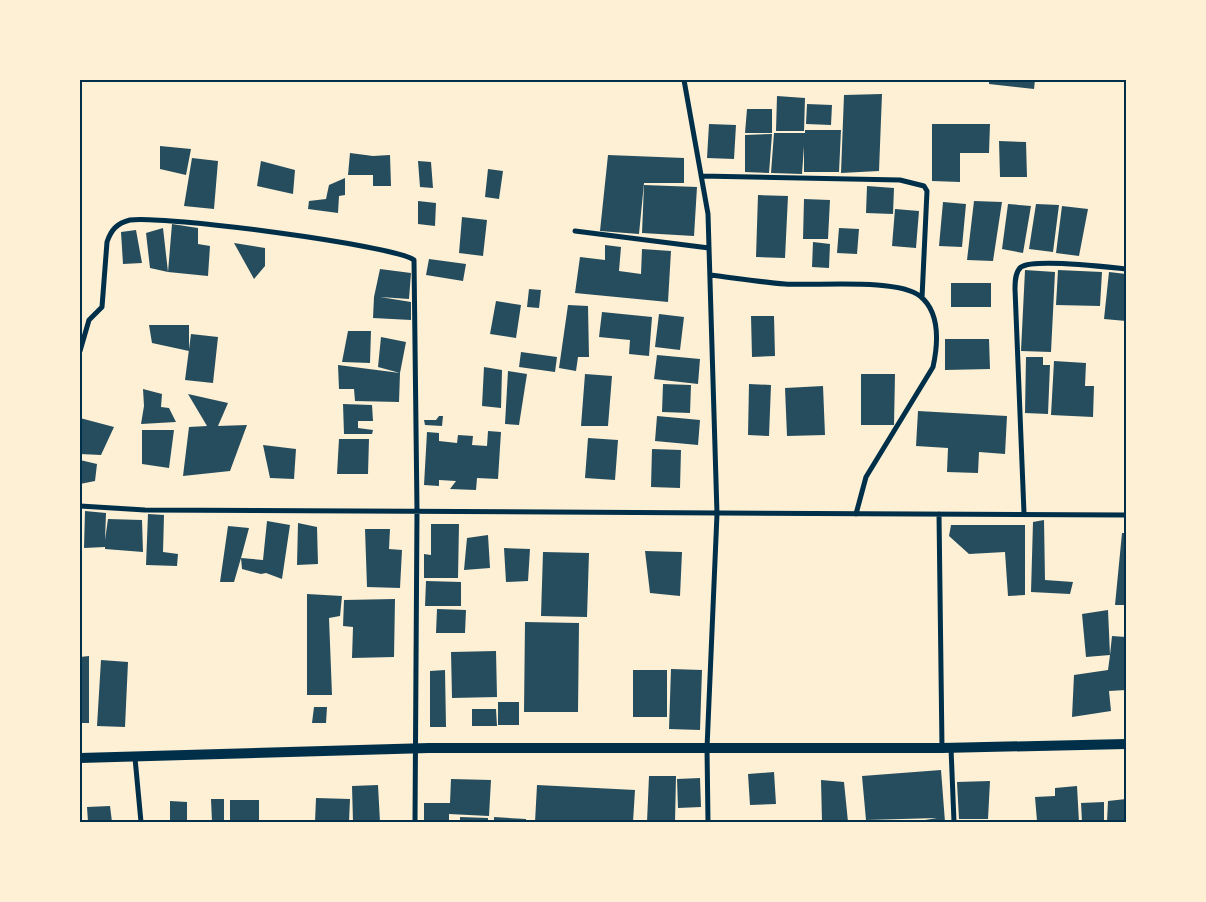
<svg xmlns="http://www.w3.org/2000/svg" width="1206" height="902" viewBox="0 0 1206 902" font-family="'Roboto Condensed',sans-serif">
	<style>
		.building { fill: #264d5e }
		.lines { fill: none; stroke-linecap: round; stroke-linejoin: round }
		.minor { stroke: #003049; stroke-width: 5 }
		.secondary { stroke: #003049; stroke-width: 10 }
		.neatline { fill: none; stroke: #003049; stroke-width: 2 }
	</style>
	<rect width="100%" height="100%" fill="#fdf0d5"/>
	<path class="building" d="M989 80H1035L1034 89 989 84Z
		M882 94 879 171 841 173 844 95Z
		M777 96 805 98 804 131H776Z
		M807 104 832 105 831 125 806 124Z
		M747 109H772V133H745Z
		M709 124 736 125 734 159 707 158Z
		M932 124H990L989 153H960V182L932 181Z
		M805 130H841L839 172H804V146L802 174 771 173 774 133H805Z
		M772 134 769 173 745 172V135Z
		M999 141 1026 142 1027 177H1000Z
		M160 146 191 149 186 175 160 169Z
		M350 153 373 156 390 155 391 186H373V175H348Z
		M608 155 684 158V183H644L639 234 600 231Z
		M192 158 218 161 214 209 184 206Z
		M261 161 295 170 293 194 257 186Z
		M418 161 431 162 433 188 420 187Z
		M488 169 503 171 499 199 485 197Z
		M345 178V195L339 196 338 213 308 209 309 201 326 199 329 185Z
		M644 185 697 187 694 236 642 233Z
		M867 186 894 188 893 214 866 213Z
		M758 195 788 196 785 258 756 257Z
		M804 199 830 200 828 239H803Z
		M418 201 436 203 435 226 418 224Z
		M974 201 1002 202 993 261 967 260Z
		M943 202 966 204 962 247 939 246Z
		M1008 204 1031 206 1023 253 1002 249Z
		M1036 204 1059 205 1053 252 1029 249Z
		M1062 206 1088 209 1079 256 1056 253Z
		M895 209 919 211 916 248 892 246Z
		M462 217 487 220 483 256 459 253Z
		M172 224 198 228V244L210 246 208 276 168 272Z
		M163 228 168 272 150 268 146 233Z
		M839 228 859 229 857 254 837 253Z
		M136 230 142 263 123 264 121 232Z
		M813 242 830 244 829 268 812 267Z
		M234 243 265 248V266L254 279Z
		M605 245 621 247 619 271 641 274 642 249 671 251 668 302 575 293 580 257 605 260Z
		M429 259 466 264 463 281 426 275Z
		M380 269 411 273 409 299 380 297 411 302V320L373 318 374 297Z
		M1025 270 1055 272 1051 352 1021 351Z
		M1058 270 1102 272 1100 306 1056 305Z
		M1109 272 1126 274V321L1104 319Z
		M951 283H991V307H951Z
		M529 289 541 290 539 308 527 307Z
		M496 301 521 305 516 338 490 334Z
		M568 305 588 306 589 357H578L576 371 559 368Z
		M602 312 652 317 649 356 629 354 630 340 599 337Z
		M659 314 684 317 680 350 655 347Z
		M751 316H774L775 356 752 357Z
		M149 325H189V351L152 343Z
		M348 331H371L370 363 342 362Z
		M191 334 218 337 213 383 185 380Z
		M381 337 406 342 400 373 378 367Z
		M945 339H989L990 369 945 370Z
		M521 352 557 357 555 372 519 367Z
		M657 355 700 359 698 384 654 379Z
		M1026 357H1043V365H1050L1048 414 1025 413Z
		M1054 361 1086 363 1085 386H1094L1093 417 1051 415Z
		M338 365 400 373 399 402 355 401 354 389H339Z
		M484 367 502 370 501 408 482 406Z
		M508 371 527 374 519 425 505 424Z
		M585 374 612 376 608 426H581Z
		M861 374H895L894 425H861Z
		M663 384 691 385 690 413 662 412Z
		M749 384 771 385 769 436 748 435Z
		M823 386 825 435 787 436 785 388Z
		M143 389 162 394 161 407 169 408 176 422 141 424 144 406Z
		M188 394 228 403 218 426 247 425 230 471 183 476 189 427 207 426Z
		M343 404 372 405 373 421H358V428L373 430 372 434H344Z
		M918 411 1007 416 1005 454 979 452 978 473 947 472 948 448 916 446Z
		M439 416H443L442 426 425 425 424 420H436Z
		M657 416 700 420 698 445 655 441Z
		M80 418 114 427 101 455 80 454Z
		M142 430H174L169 468 142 464Z
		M488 431 501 432 498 479 477 478 476 490 450 489 456 481 439 480V486L424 485 427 432 439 433V441L457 443 458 435 473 436 472 445 487 446Z
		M588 438 618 440 615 480 585 478Z
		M339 439H369L368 474H337Z
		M263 445 296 449 294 479 270 478Z
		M652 449 681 450 680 488 651 487Z
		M80 460 97 464 95 481 80 484Z
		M85 511 106 513 105 540 108 519 142 520 143 552 105 549V547L84 548Z
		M148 514 164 515 163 552 178 554 177 566 146 565Z
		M1044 520 1045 580 1073 582 1070 594 1031 592 1033 522Z
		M267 521 290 525 282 579 266 573 261 574 242 569 241 558 234 582H220L228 526 249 528 241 558 263 560Z
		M298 523 317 527 318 564 297 565Z
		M431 524H459L458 578H424V554L431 555Z
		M951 525H1025V595L1008 596 1005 552 969 554 949 536Z
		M365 529H390L389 549 402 550 400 588 367 587Z
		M1122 533H1126V605H1115Z
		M488 535 490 568 464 570 467 538Z
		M504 548 530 549 528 581 506 582Z
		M645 551 682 552 680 596 650 593Z
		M543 552 589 553 587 617 541 616Z
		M426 581 461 582V606H425Z
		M307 594 342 596 340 616 329 618 332 695H307Z
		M395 599 394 657 352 658 353 627 343 626 344 600Z
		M437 609 466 610 465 633H436Z
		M1108 610 1110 655 1112 636 1126 637V690L1109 691 1111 711 1072 717 1074 675 1108 670 1110 655 1086 657 1082 614Z
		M525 622 579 623 578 712H524Z
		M496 651 497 697 452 698 451 652Z
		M89 656V723H80V657Z
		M101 660 128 662 125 727 97 726Z
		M671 669 702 670 700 730 669 729Z
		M445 670 446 727H430V671Z
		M633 670H667V717H633Z
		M498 702H519V725H498Z
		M314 707H327L326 723H312Z
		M472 709H496L497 726H472Z
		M941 770 945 822H913L937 818 866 820 862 776Z
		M774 772 776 804 750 805 748 774Z
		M649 776H676L675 822H647Z
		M700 778 701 807 678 808 677 779Z
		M451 779 491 780 489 816 449 814V822H424V803H450Z
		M821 780 844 782 848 822H822Z
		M990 781 988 819H959L957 782Z
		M378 785 380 822H353L352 786Z
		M537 785 635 790 633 822H535Z
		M1077 786 1079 822 1037 821 1035 797 1055 796V788Z
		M316 798 350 799 349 822H315Z
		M211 799H224V822H212Z
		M1126 799V822H1107L1108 801Z
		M230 800H259V822H230Z
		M170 801 187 802V822H170Z
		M1104 802V822H1082L1081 803Z
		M110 806 112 822H88L87 807Z
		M460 817 488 818V822H460Z
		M494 817 526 819V822H494Z"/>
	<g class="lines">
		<path class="minor" d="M684 80 708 214 717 514 707 748 708 822
			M701 176 900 180 924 186 927 191 922 298
			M575 231 709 248
			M710 275C735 278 760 282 785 284 817 286 897 278 920 296 941 313 938 344 933 367L866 477 856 514
			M80 351 89 320 102 307 107 242C111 230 117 223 130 220 161 215 394 245 414 260L417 510 415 822
			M80 506 145 510 1126 515
			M1024 513 1015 289C1015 282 1015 272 1021 267 1035 258 1107 267 1126 269
			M939 514 942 748
			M951 748 954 822
			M135 758 141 822"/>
		<path class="secondary" d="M80 758 429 748H942L1126 744"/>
	</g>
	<rect width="1206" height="902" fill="none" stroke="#fdf0d5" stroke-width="162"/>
	<rect x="81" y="81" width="1044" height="740" class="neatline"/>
</svg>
